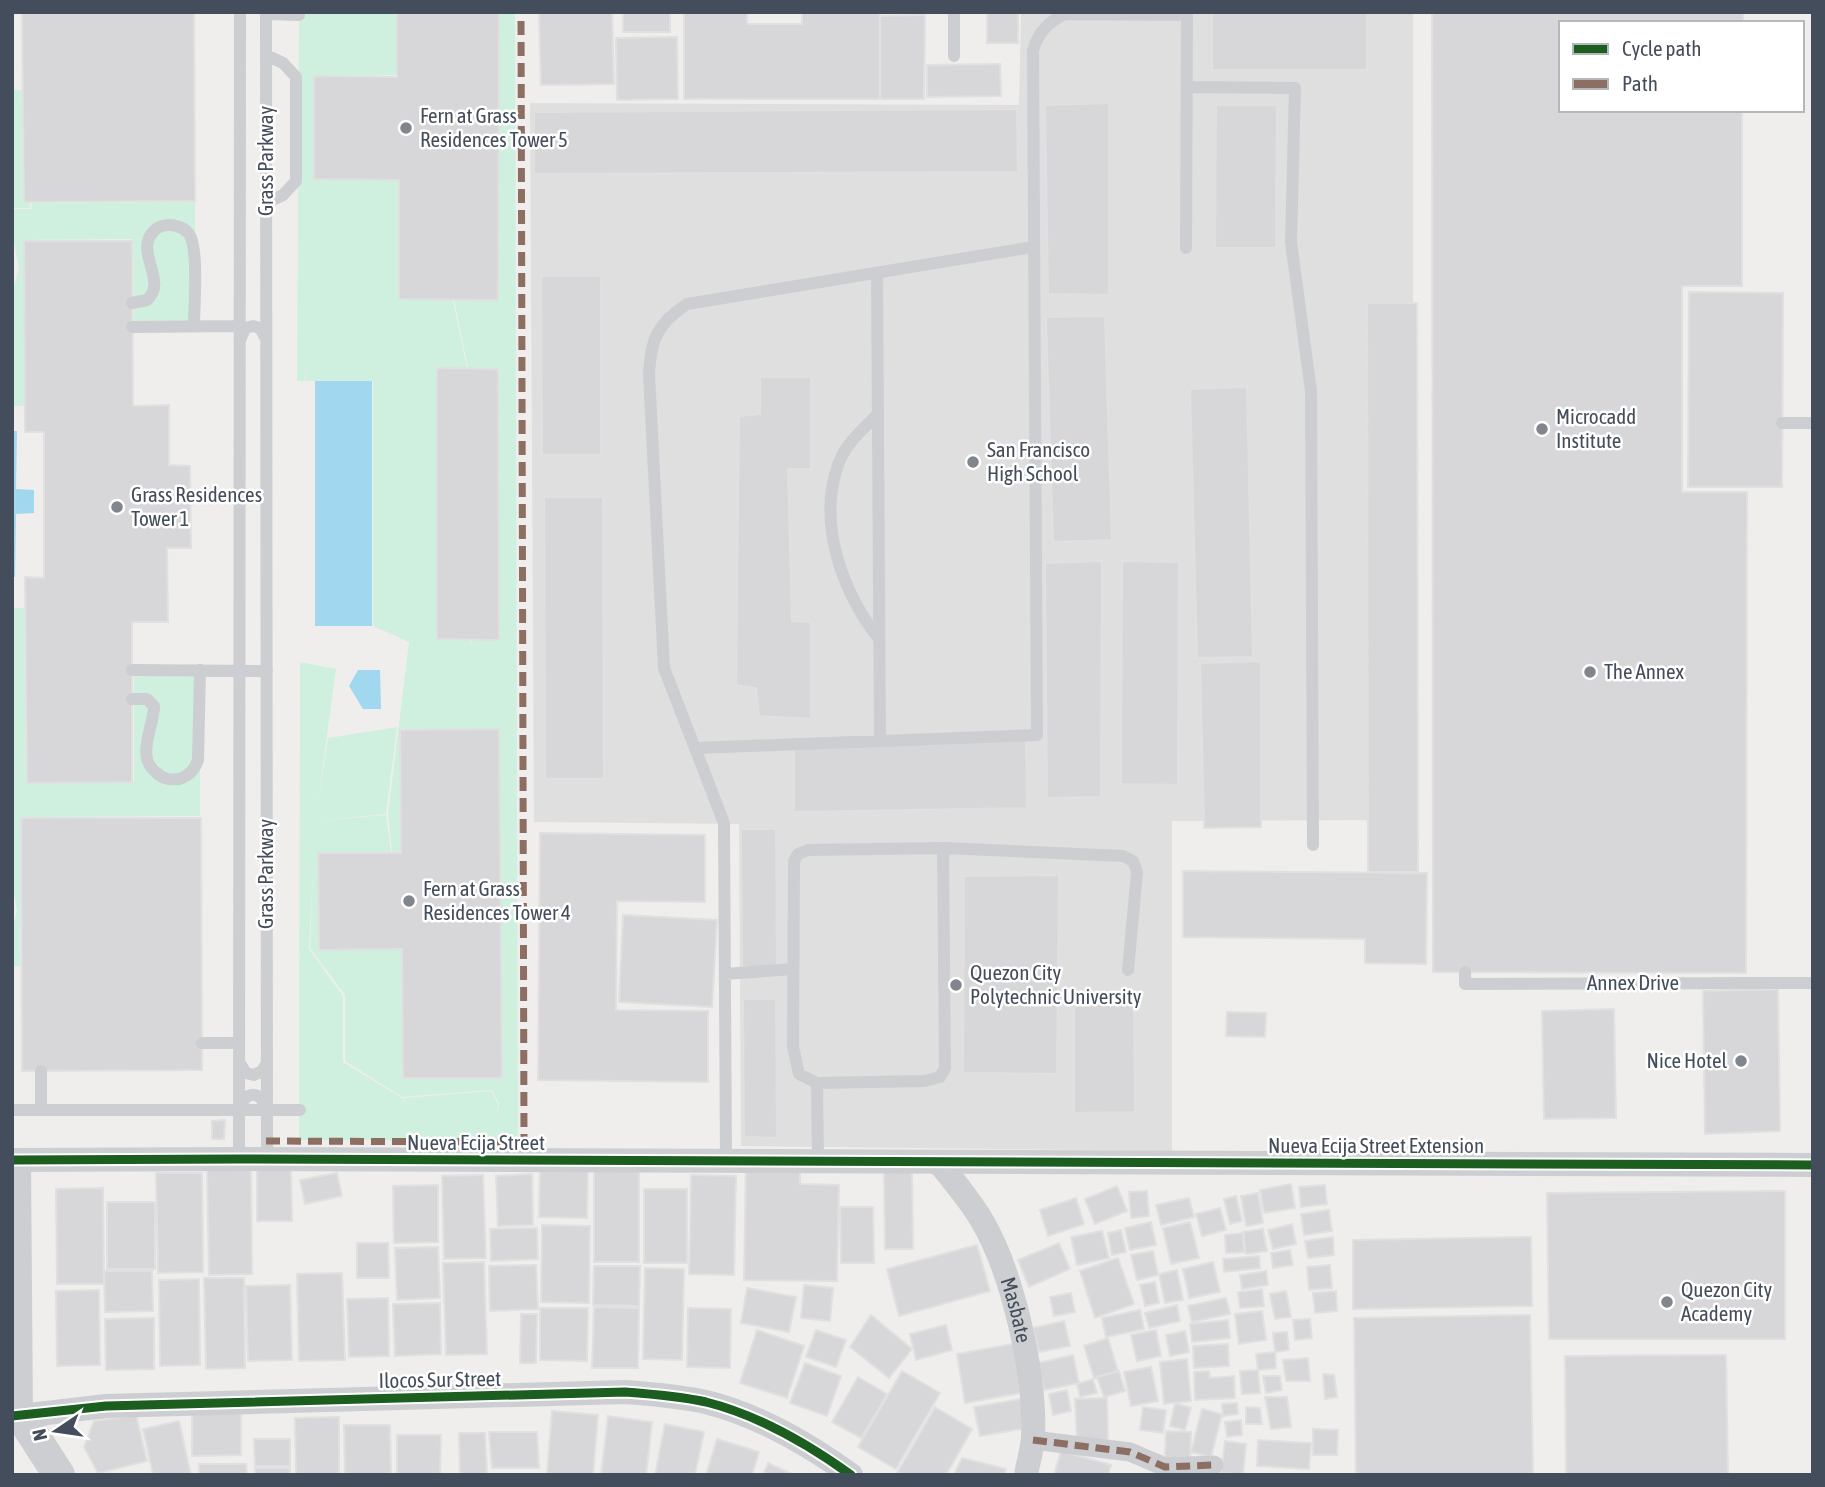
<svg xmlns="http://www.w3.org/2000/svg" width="1825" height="1487" viewBox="0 0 1825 1487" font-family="'Asap Condensed',sans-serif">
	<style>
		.education { fill: #e0dfdf }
		.green { fill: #d0f0df; fill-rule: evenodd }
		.water { fill: #a2d7f0 }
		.building { fill: #d7d7d9; stroke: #e0e0e0; stroke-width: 2 }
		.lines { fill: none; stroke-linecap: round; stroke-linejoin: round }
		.service { stroke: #ccced1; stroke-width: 12 }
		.pedestrian { stroke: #ccced1; stroke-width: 19 }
		.minor { stroke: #ccced1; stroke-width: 24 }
		.tertiary { stroke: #ccced1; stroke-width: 32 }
		.quiet { stroke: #8d6e63; stroke-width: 7; stroke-dasharray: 14 7; stroke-linecap: butt }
		.cycleway-casing { stroke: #fff; stroke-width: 13 }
		.cycleway { stroke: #1b5e20; stroke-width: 9 }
		.poi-dot { fill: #80858e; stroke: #fff; stroke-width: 2.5 }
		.labels { text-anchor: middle; stroke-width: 5; stroke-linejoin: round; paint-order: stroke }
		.poi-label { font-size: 21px; fill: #444d5b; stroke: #fff; text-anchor: start }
		.street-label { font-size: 21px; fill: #444d5b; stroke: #fff }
	</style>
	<rect width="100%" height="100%" fill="#efeeed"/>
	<path class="education" d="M1021 12H1413V820L1172 821V1151L741 1146 739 824 534 822 530 103 1019 105Z"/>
	<path class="green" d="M299 12H396V75L314 76V179L399 180 398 299 453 300 467 368 437 369V639L471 640 470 647 472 640H499L498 368H468L454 300H498L499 12H515L518 1141 299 1140 300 662 336 669 318 802 328 738 397 727 386 814 315 821 386 815 391 852 318 853V950H401L403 1079 502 1078 499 729 400 730 401 852H392L388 814 409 642 373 626V381H306V366L305 381H297ZM313 873 310 948 345 995V1061L402 1097 492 1090 499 1104 496 1116 498 1104 491 1091 403 1098 408 1105 402 1098 343 1062V996L309 949Z
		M12 90H22L23 203H30V208H12Z
		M195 202V236L158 224 146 265 149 292 134 300 133 239 24 240V406H12V295L19 268 12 232V209H31L32 203Z
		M174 229 188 238 190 324 134 325V306L148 305 151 248 158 231Z
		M12 608H24L26 783H134V702L150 706 144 759 167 782 200 766V816L20 817V966H12V928L17 911 12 881Z
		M134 673H197L195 758 182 774H167C142 754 152 739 159 711L134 696Z"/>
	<path class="water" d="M315 381H372V626H315Z
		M12 431H17L16 489 34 490V513L16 514 15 577H12Z
		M358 670H380L381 709H363L349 686Z"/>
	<path class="building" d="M22 12H194L195 201 24 202Z
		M397 12H499L498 300 399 299V180L314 179V76L397 77Z
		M539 12H612L614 84 541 85Z
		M623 12H670V32H623Z
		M684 12H747V24H802V12H880V99H684Z
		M987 12H1018V43H987Z
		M1212 12H1367V70H1212Z
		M1432 12H1743V23H1561V110H1742V286H1682V492H1747L1746 973 1433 972Z
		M925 15 924 99H880V16Z
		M677 37 678 99 617 100 616 38Z
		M1000 64 1001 96 927 97V65Z
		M1109 103V295L1048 294 1045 105Z
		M1216 105H1277L1276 248H1215Z
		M1017 109 1018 172 534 174V112Z
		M24 241H132L133 406 169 405V465L190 466 191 548H167L168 622H132V782L27 783 25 577 44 578V432H25Z
		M541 276H601V455H542Z
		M1689 292 1783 293 1782 487H1688Z
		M1367 303H1417L1418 872H1368Z
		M1105 316 1112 540 1053 542 1046 317Z
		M437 368 498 369 499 640 437 639Z
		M760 377H811V469H788L792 621 811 622V719L759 716 756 688 736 685 739 416 760 414Z
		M1247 387 1253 657 1197 658 1190 389Z
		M544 497H603L604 779H545Z
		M1102 561 1101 797 1047 798 1045 563Z
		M1122 561 1179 562 1178 785 1121 784Z
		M1261 661V827L1204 828 1200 663Z
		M499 729 502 1078H403L402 949 319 950 318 853H401L400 730Z
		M1026 739 1027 808 794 812V746Z
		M21 818H201L202 1070 22 1071Z
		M741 829H776L777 967H742Z
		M540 833 705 835V902L617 901 616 1010 708 1011V1082L538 1080Z
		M1183 871 1427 873 1426 964 1365 963V939L1183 937Z
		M1059 875 1057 1074 963 1073 964 876Z
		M623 915 717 920 712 1007 619 1002Z
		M1778 989 1780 1131 1705 1134 1703 991Z
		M1134 996 1135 1112 1074 1113V997Z
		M743 999H776L777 1138 744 1137Z
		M1614 1009 1616 1118 1544 1119 1542 1011Z
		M1227 1012 1266 1013 1265 1037 1226 1036Z
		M225 1120 224 1139H212V1121Z
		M746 1163 800 1164V1184L839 1185 837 1281 744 1280Z
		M540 1165 588 1166 587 1218 539 1217Z
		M251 1169 252 1274 209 1275 207 1170Z
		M257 1169H291L292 1221H257Z
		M594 1171H639V1262H594Z
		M884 1172H912L913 1249H885Z
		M156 1173H202L203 1272 158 1273Z
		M337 1173 342 1196 305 1204 300 1180Z
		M532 1174 533 1225 498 1226 496 1176Z
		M483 1175 486 1258 444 1259 442 1176Z
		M691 1175 736 1176 734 1275 689 1274Z
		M1291 1184 1295 1208 1264 1213 1260 1190Z
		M438 1185V1242L394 1243 393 1186Z
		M1325 1185 1327 1204 1301 1207 1299 1187Z
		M1117 1186 1127 1211 1095 1224 1085 1199Z
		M103 1188 104 1284H57L56 1189Z
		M644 1189H687V1263H644Z
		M1147 1191 1149 1216 1131 1218 1129 1192Z
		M1785 1191V1339H1549L1547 1193Z
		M1258 1193 1263 1223 1246 1226 1241 1196Z
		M1236 1196 1242 1221 1230 1224 1224 1199Z
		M1076 1198 1084 1224 1048 1236 1040 1210Z
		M1189 1198 1194 1217 1161 1225 1156 1205Z
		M107 1202H155V1269H107Z
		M840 1207H873L874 1263H841Z
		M1220 1208 1226 1230 1202 1236 1196 1214Z
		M1329 1210 1332 1231 1304 1235 1301 1214Z
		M1151 1222 1156 1245 1130 1250 1125 1228Z
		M1190 1222 1199 1258 1171 1264 1163 1228Z
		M1292 1224 1296 1244 1273 1249 1268 1230Z
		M542 1225 590 1226 589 1303 541 1302Z
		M537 1228 538 1259 491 1261 490 1229Z
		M1263 1229 1267 1251 1246 1254 1243 1232Z
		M1121 1230 1126 1252 1112 1255 1108 1233Z
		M1102 1231 1109 1258 1077 1265 1071 1237Z
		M1243 1233 1244 1252 1226 1253 1225 1235Z
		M1333 1237 1334 1255 1308 1258 1305 1241Z
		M1531 1237 1532 1306 1353 1309V1240Z
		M357 1243H388L389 1278H357Z
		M1059 1243 1070 1269 1029 1287 1018 1260Z
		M977 1245 990 1291 899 1316 887 1269Z
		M438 1247 440 1298 397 1300 395 1248Z
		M1290 1250 1293 1265 1273 1268 1271 1253Z
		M1153 1251 1158 1275 1137 1280 1131 1255Z
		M1259 1256 1260 1268 1224 1272 1223 1259Z
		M1118 1258 1134 1304 1095 1318 1080 1271Z
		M484 1262 487 1354 446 1355 443 1263Z
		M1213 1262 1220 1292 1189 1298 1183 1269Z
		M536 1265 538 1309 490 1311 489 1266Z
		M1330 1265 1332 1288 1309 1290 1307 1267Z
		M594 1266H640L639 1306 593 1305Z
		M645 1268 684 1269 682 1360 643 1359Z
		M1177 1270 1183 1300 1165 1303 1159 1274Z
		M104 1271H152L153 1311 105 1312Z
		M1266 1271 1268 1285 1242 1289 1240 1275Z
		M342 1273 345 1360 299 1361 297 1274Z
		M204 1278H244L245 1368 206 1369Z
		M199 1279 200 1365 160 1366 159 1280Z
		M1155 1282 1159 1303 1145 1306 1140 1285Z
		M290 1285 292 1360 248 1361 246 1286Z
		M804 1285 833 1288 830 1321 801 1318Z
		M747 1288 796 1297 789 1332 741 1323Z
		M1262 1289 1264 1306 1240 1308 1238 1292Z
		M99 1290 100 1365 57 1366 56 1291Z
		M1286 1291 1291 1317 1275 1319 1270 1294Z
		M1336 1291 1337 1311 1315 1313 1313 1293Z
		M1071 1293 1075 1312 1054 1316 1050 1297Z
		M388 1298 389 1356 349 1357 347 1299Z
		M1226 1298 1230 1314 1192 1322 1188 1306Z
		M440 1303 441 1354 395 1356 393 1304Z
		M1177 1305 1180 1321 1149 1328 1145 1313Z
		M594 1307 639 1308 638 1368H592Z
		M540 1308H588L587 1361 540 1360Z
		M688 1308 731 1309 730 1368 687 1367Z
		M1140 1310 1144 1329 1106 1337 1102 1318Z
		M1262 1311 1266 1340 1239 1344 1235 1314Z
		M521 1314H537L536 1363H520Z
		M871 1315 912 1349 889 1378 850 1347Z
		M1530 1315 1533 1475H1356L1354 1318Z
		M154 1318V1369L106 1370 105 1319Z
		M1310 1319 1312 1338 1295 1340 1293 1320Z
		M1228 1320 1230 1338 1192 1342 1190 1324Z
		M1064 1321 1070 1346 1039 1352 1033 1328Z
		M946 1325 952 1350 916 1360 910 1334Z
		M757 1330 804 1346 787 1398 740 1383Z
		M816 1330 846 1340 836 1367 806 1357Z
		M1156 1330 1161 1356 1137 1361 1131 1335Z
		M1185 1331 1189 1352 1170 1356 1166 1335Z
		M1287 1332 1289 1350 1275 1352 1273 1333Z
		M1108 1338 1118 1371 1094 1378 1084 1346Z
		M1018 1343 1026 1392 965 1403 957 1354Z
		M1228 1344 1229 1366 1194 1368 1193 1346Z
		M1275 1352 1276 1368 1258 1370 1256 1354Z
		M1073 1355 1079 1383 1044 1390 1038 1363Z
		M1726 1355 1728 1475H1566L1565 1356Z
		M1308 1358 1310 1381H1286L1283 1360Z
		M1187 1359 1191 1401 1164 1404 1160 1362Z
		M805 1363 841 1376 827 1416 790 1403Z
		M1151 1367 1158 1401 1131 1406 1124 1372Z
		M1258 1370 1260 1393 1242 1394 1240 1371Z
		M902 1371 940 1393 896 1469 858 1447Z
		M1119 1371 1125 1391 1104 1397 1097 1377Z
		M1209 1371 1210 1378 1234 1376 1235 1398 1195 1400 1194 1372Z
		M1323 1374 1334 1375 1337 1397 1325 1399Z
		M1263 1376H1280L1282 1390 1266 1393Z
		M858 1377 887 1394 861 1438 832 1422Z
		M1093 1379 1097 1393 1080 1397 1077 1384Z
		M1067 1390 1071 1411 1053 1415 1049 1394Z
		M1265 1397H1287L1291 1427 1271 1429Z
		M1107 1398 1108 1441 1077 1442 1075 1399Z
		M1021 1399 1027 1428 980 1436 974 1407Z
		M1175 1403 1191 1408 1185 1430 1170 1426Z
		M1237 1403 1238 1414 1223 1416 1222 1404Z
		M935 1407 972 1429 946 1475H900L897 1473Z
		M1143 1407 1166 1410 1163 1433 1140 1430Z
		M1246 1407 1260 1408 1262 1424H1246Z
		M1202 1409 1222 1414 1211 1457 1191 1452Z
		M552 1411 598 1415 593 1475H547Z
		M192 1413H241V1455L192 1456Z
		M136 1415 147 1461 98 1473 84 1447 94 1421Z
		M608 1416 652 1422 646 1475H601Z
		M339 1417V1475H296L295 1418Z
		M1241 1420 1242 1435 1227 1437 1225 1422Z
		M179 1421 191 1475H153L143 1429Z
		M665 1424 704 1432 695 1475H655Z
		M344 1425H390L391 1475H345Z
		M1313 1429 1338 1430 1337 1455H1313Z
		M1166 1431 1191 1432 1190 1460 1165 1459Z
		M489 1432H537L539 1468H492Z
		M459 1433H485L487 1474H460Z
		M397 1435H441L440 1475H397Z
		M254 1439H290V1466H255Z
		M717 1439 759 1452 752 1475H706Z
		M1258 1440 1311 1443 1309 1469 1257 1466Z
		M1225 1441 1246 1444 1243 1475 1221 1473Z
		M1061 1451 1111 1465 1108 1475H1054Z
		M962 1458 1006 1469 1004 1475H954Z
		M768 1463 794 1475H763Z
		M199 1464H246L247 1475H199Z
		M255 1468H290V1475H255Z"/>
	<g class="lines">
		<path class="service" d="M266 12 267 1159
			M266 14 299 15
			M266 55 283 63 296 77V181L283 195 266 203
			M954 56V12
			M1187 87 1295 88 1291 242 1311 391 1313 845
			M1186 248 1187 12
			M877 273 880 741
			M132 303 147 300C169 281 132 250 155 230 160 225 169 224 176 226 181 227 186 230 189 234 199 247 194 308 194 326
			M132 327 241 326
			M241 338 245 328 253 326 260 328 266 339
			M878 414C863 429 845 444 838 465 817 524 843 593 879 639
			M1782 423H1813
			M132 670 267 671
			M132 699H147L154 706C154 728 134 757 158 774 163 779 172 780 179 779 189 776 195 769 198 760L200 670
			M695 748 1037 735 1033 50C1038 33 1049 21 1065 14L1187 15
			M943 848 945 1068 940 1077 925 1081 817 1083 799 1074 793 1047 794 861 798 854 808 850 943 848 1123 856 1133 861 1137 872 1128 970
			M1465 972V984L1813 983
			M725 974 793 969
			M202 1043H239
			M239 1062 246 1073 254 1075 262 1071 267 1063
			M41 1071V1110
			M817 1083 818 1162
			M239 1107C244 1098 250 1091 260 1097L267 1107
			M12 1110H300
			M239 1159 240 12
			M726 1162 724 823 664 668 649 374C651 339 657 324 687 304L1033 247"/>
		<path class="pedestrian" d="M1033 1440 1130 1452 1165 1467 1214 1465"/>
		<g class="minor">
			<path d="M12 1160 239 1159 1813 1165"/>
			<path d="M19 1160 21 1416 106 1406 625 1392C652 1394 679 1396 706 1402 758 1415 808 1444 851 1475"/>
			<path id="s1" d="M939 1163C954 1181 969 1199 981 1219 1013 1272 1036 1376 1033 1438 1032 1450 1028 1463 1026 1475"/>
		</g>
		<path class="tertiary" d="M12 1416H21L59 1475"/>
		<path class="quiet" d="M266 1141 524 1142 521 12
			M1033 1440 1130 1452 1165 1467 1214 1465"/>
		<defs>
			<path id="cycleway" d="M12 1160 239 1159 1813 1165
				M12 1416 106 1406 625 1392C652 1394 679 1396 706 1402 758 1415 808 1444 851 1475"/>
		</defs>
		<use href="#cycleway" class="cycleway-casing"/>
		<use href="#cycleway" class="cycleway"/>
	</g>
	<g class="poi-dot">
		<circle cx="406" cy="128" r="7"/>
		<circle cx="1542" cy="429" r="7"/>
		<circle cx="973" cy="462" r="7"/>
		<circle cx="117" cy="507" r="7"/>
		<circle cx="1590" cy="672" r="7"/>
		<circle cx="409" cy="901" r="7"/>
		<circle cx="956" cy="985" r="7"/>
		<circle cx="1741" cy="1061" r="7"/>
		<circle cx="1667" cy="1302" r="7"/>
	</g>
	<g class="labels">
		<g class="poi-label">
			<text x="420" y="123">Fern at Grass<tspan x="420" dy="24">Residences Tower 5</tspan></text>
			<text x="1556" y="424">Microcadd<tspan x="1556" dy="24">Institute</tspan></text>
			<text x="987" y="457">San Francisco<tspan x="987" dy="24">High School</tspan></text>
			<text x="131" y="502">Grass Residences<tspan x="131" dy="24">Tower 1</tspan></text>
			<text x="1604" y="679">The Annex</text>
			<text x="423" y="896">Fern at Grass<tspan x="423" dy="24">Residences Tower 4</tspan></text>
			<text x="970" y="980">Quezon City<tspan x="970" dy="24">Polytechnic University</tspan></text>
			<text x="1727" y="1068" text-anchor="end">Nice Hotel</text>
			<text x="1681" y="1297">Quezon City<tspan x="1681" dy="24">Academy</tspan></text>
		</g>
		<g class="street-label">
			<text transform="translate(266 161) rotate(-90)" y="7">Grass Parkway</text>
			<text transform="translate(266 874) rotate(-90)" y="7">Grass Parkway</text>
			<text x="1633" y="990">Annex Drive</text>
			<text x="476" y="1150">Nueva Ecija Street</text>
			<text x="1376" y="1153">Nueva Ecija Street Extension</text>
			<text dy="7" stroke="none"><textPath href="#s1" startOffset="168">Masbate</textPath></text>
			<text transform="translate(440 1380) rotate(-1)" y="7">Ilocos Sur Street</text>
		</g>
	</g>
	<rect width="1825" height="1487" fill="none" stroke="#444d5b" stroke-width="28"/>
	<rect x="1559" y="21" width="245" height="91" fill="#ffffff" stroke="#b4b8bd" stroke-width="2"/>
	<rect x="1573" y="44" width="35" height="10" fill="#1b5e20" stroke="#b4b8bd" stroke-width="2"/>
	<text x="1622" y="56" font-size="21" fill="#444d5b">Cycle path</text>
	<rect x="1573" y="79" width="35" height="10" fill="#8d6e63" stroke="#b4b8bd" stroke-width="2"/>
	<text x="1622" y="91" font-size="21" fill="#444d5b">Path</text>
	<g transform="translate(56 1431) rotate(257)" stroke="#ffffff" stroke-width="5" paint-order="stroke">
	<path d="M0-5L12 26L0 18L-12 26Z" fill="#444d5b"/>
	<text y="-10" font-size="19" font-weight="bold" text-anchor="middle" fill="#444d5b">N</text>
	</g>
</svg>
